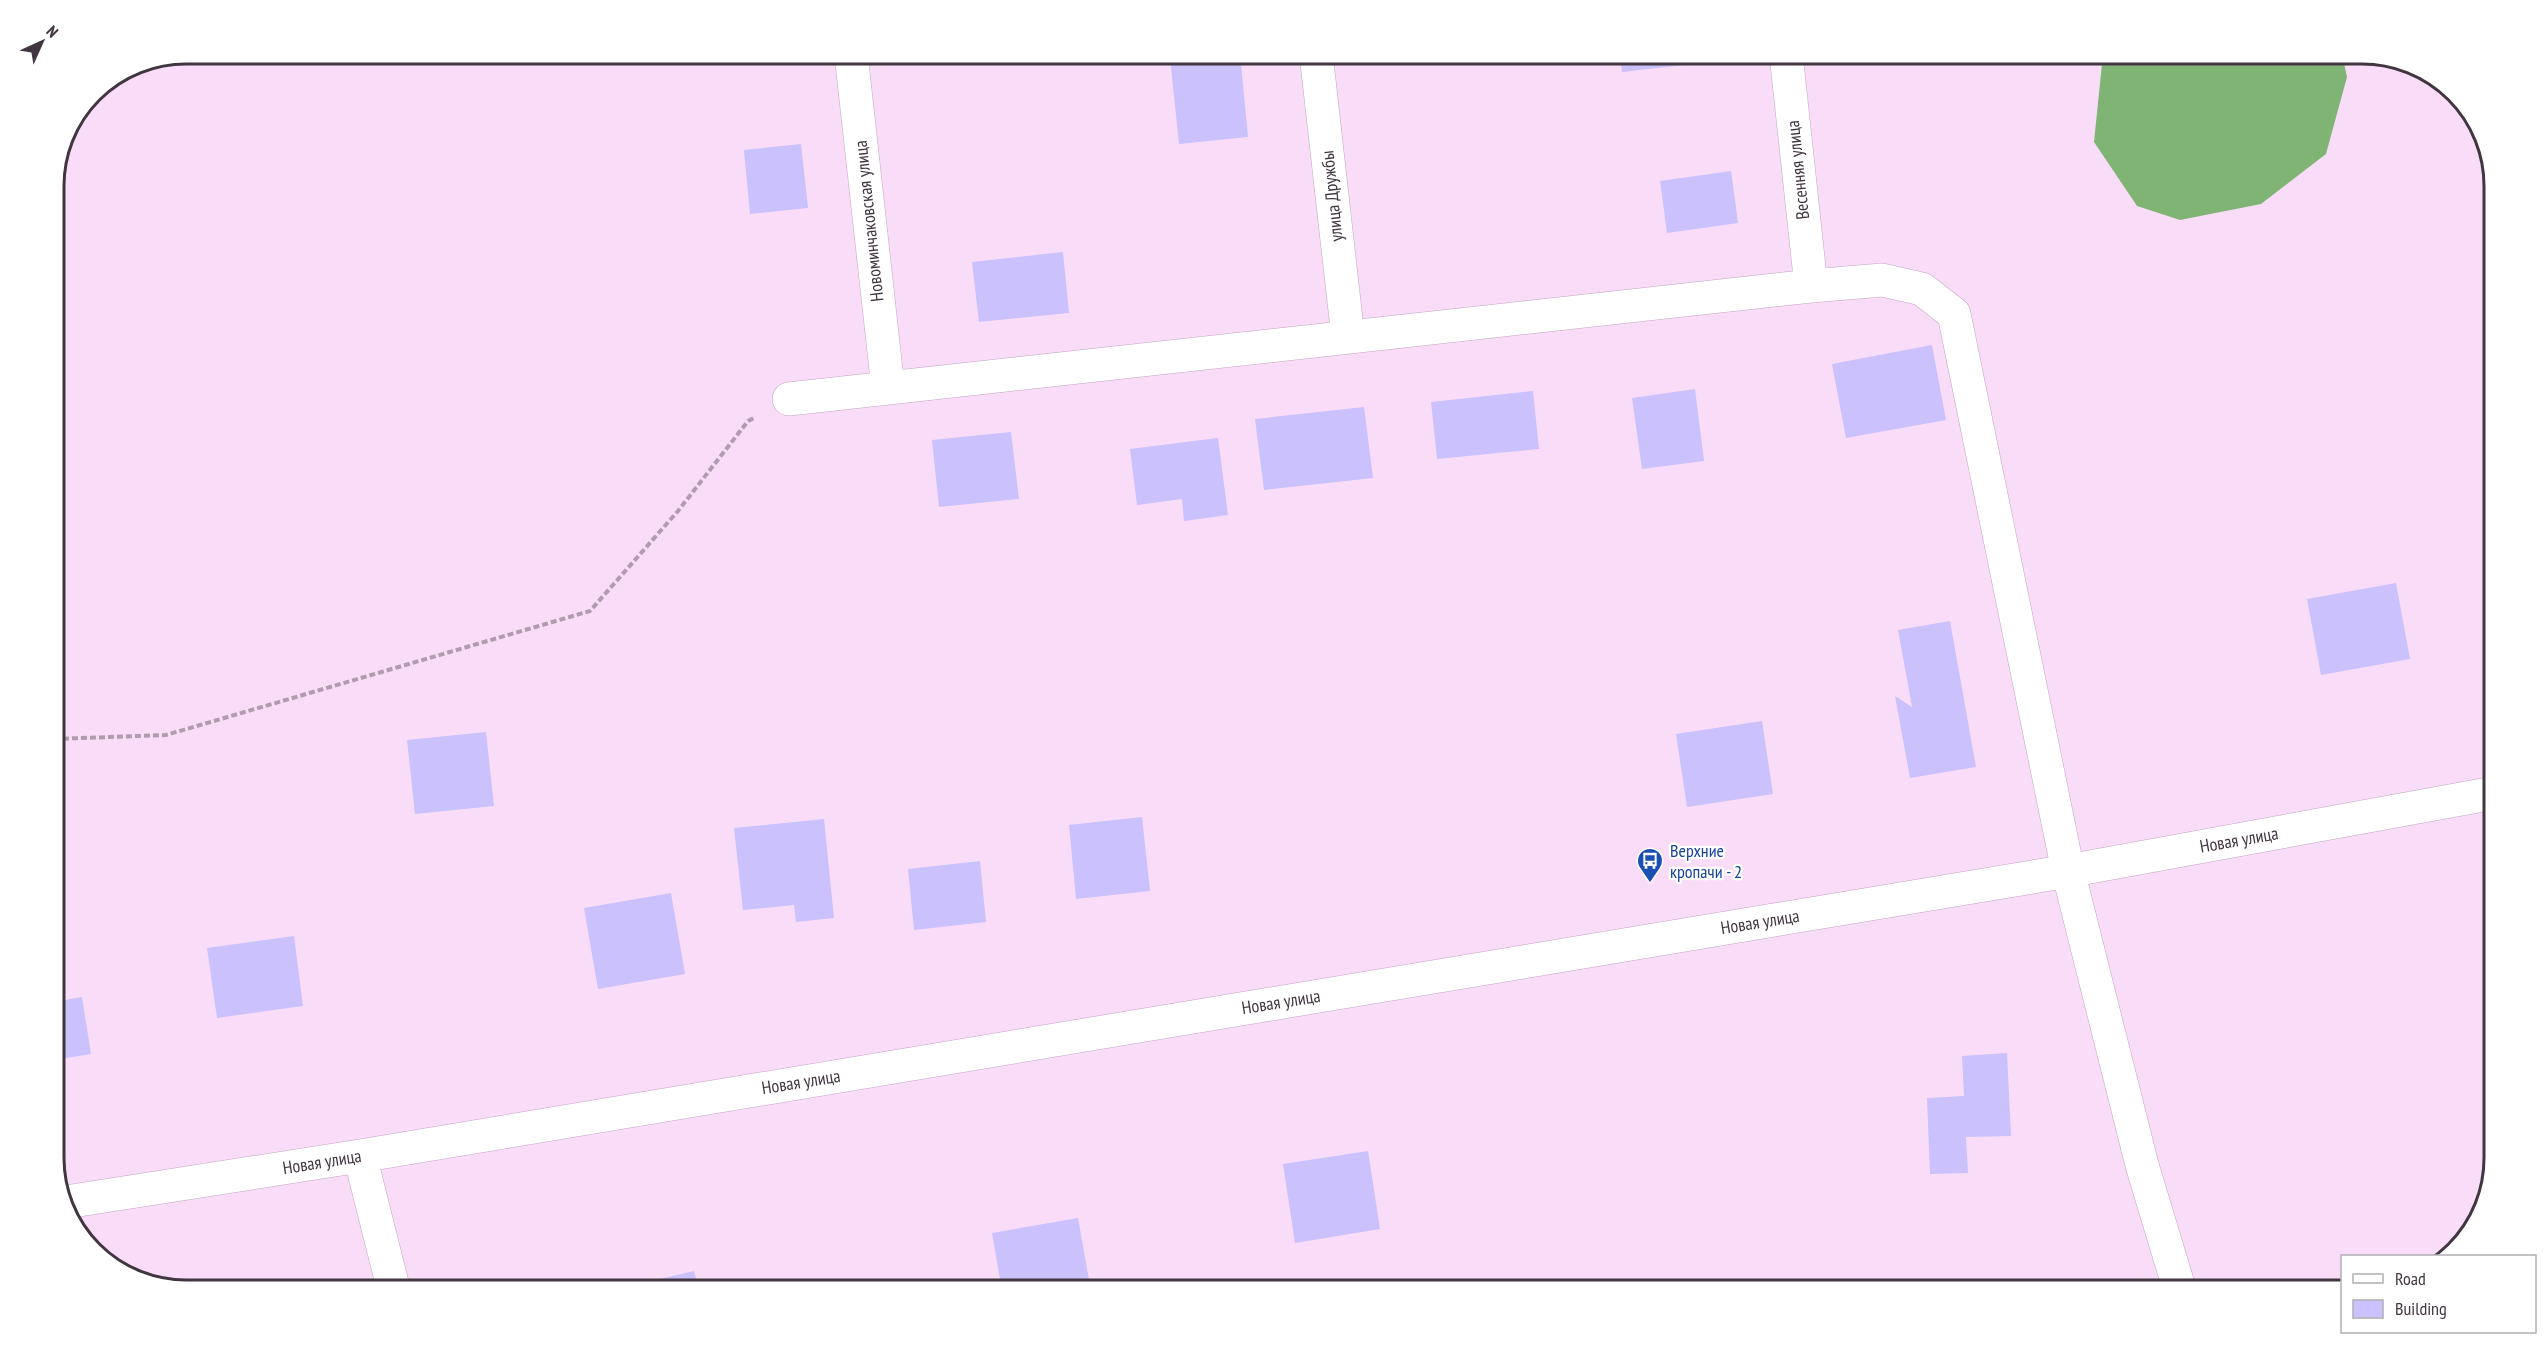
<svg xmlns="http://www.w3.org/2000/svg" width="2548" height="1345" viewBox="0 0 2548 1345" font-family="'PT Sans Narrow',sans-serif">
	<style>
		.forest { fill: #80b475 }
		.building { fill: #cac1fd }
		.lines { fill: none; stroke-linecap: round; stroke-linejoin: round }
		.minor-casing { stroke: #c1a6c0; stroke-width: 34 }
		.path { stroke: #b09baf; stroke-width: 4; stroke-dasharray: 6 3; stroke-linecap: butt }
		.minor { stroke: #fff; stroke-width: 33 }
		.labels { text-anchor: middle; stroke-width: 4.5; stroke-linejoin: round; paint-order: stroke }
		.street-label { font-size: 18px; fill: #413640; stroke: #fff }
		.transit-label { font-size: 18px; fill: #164399; stroke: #fff; text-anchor: start }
		.rim { fill: none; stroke: #413640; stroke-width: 3 }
	</style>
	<rect width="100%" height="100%" fill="#f9ddf8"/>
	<path class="forest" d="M2103 54H2342L2347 77 2326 154 2261 204 2180 220 2137 206 2094 142Z"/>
	<path class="building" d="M1210 54H1240L1248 137 1179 144 1170 58Z
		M1620 54H1692L1693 64 1622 72Z
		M801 144 808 208 750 214 744 150Z
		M1731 171 1738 223 1667 233 1660 181Z
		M1063 252 1069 313 979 322 972 262Z
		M1932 345 1946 420 1846 438 1832 364Z
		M1695 389 1704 461 1642 469 1632 398Z
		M1533 391 1539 449 1437 459 1431 402Z
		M1364 407 1373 478 1264 490 1255 419Z
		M1011 432 1019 499 939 507 932 440Z
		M1218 438 1228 515 1184 521 1182 499 1137 505 1130 449Z
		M2396 583 2410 659 2321 675 2307 599Z
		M1950 621 1976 767 1910 778 1895 696 1912 707 1898 630Z
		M1762 721 1773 794 1687 807 1676 734Z
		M486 732 494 806 415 814 407 740Z
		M1142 817 1150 891 1076 899 1069 825Z
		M824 819 834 918 796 922 794 905 743 910 734 828Z
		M980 861 986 922 914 930 908 869Z
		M671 893 685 974 598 989 584 908Z
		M294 936 303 1006 217 1018 207 948Z
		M82 997 91 1054 54 1060V1002Z
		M2007 1053 2011 1136 1966 1137 1968 1173 1930 1174 1927 1098 1964 1096 1962 1056Z
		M1368 1151 1380 1229 1295 1243 1283 1164Z
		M1078 1218 1091 1291H1002L992 1233Z
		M694 1271 699 1291H631L630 1286Z"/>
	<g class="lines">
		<defs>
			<path id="minor" d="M851 54 888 388
				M1316 54 1348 337
				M1786 54 1811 286
				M789 399 1811 286 1882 280 1922 289 1954 314 2068 871 2142 1165 2180 1291
				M360 1156 394 1291
				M66 1202 360 1156 2068 871 2494 793"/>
		</defs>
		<use href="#minor" class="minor-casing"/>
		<path class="path" d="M54 739 166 735 590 611 678 511 748 421 756 417"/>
		<use href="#minor" class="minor"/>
	</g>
	<defs>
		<symbol id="bus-pin" viewBox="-11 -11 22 30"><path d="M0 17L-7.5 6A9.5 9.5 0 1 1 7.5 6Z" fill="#1a4fb4" stroke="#fff"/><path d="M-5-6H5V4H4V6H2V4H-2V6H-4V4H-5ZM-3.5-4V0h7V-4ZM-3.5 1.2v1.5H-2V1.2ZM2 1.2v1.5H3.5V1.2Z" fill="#fff"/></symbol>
	</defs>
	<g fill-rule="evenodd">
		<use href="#bus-pin" x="1635" y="846" width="30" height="40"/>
	</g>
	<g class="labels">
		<g class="street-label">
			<text transform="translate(1798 170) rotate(-96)" y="6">Весенняя улица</text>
			<text transform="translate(1332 196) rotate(-96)" y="6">улица Дружбы</text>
			<text transform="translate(869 221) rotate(-96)" y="6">Новоминчаковская улица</text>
			<text transform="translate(2239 840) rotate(-10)" y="6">Новая улица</text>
			<text transform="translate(1760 922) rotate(-9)" y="6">Новая улица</text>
			<text transform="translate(1281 1002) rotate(-9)" y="6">Новая улица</text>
			<text transform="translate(801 1082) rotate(-9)" y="6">Новая улица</text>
			<text transform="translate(322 1162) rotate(-9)" y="6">Новая улица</text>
		</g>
		<g class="transit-label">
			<text x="1670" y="857">Верхние<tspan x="1670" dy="21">кропачи - 2</tspan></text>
		</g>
	</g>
	<path d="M0 0H2548V1345H0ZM186 64H2362A122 122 0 0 1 2484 186V1158A122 122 0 0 1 2362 1280H186A122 122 0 0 1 64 1158V186A122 122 0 0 1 186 64Z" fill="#fff" fill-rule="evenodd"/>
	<path class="rim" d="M186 64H2362A122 122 0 0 1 2484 186V1158A122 122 0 0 1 2362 1280H186A122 122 0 0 1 64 1158V186A122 122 0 0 1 186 64Z"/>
	<rect x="2341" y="1255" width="195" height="78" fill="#ffffff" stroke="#b3afb3" stroke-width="1.5"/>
	<rect x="2353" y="1274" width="30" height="9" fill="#ffffff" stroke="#b3afb3" stroke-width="1.5"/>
	<text x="2395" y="1285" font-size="18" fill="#413640">Road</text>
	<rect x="2353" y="1300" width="30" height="18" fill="#cac1fd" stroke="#b3afb3" stroke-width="1.5"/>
	<text x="2395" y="1315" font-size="18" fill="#413640">Building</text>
	<g transform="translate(42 42) rotate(45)" stroke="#ffffff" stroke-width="4.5" paint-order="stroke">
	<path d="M0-4.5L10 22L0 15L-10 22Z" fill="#413640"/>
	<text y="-9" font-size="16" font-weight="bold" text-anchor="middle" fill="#413640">N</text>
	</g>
</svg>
